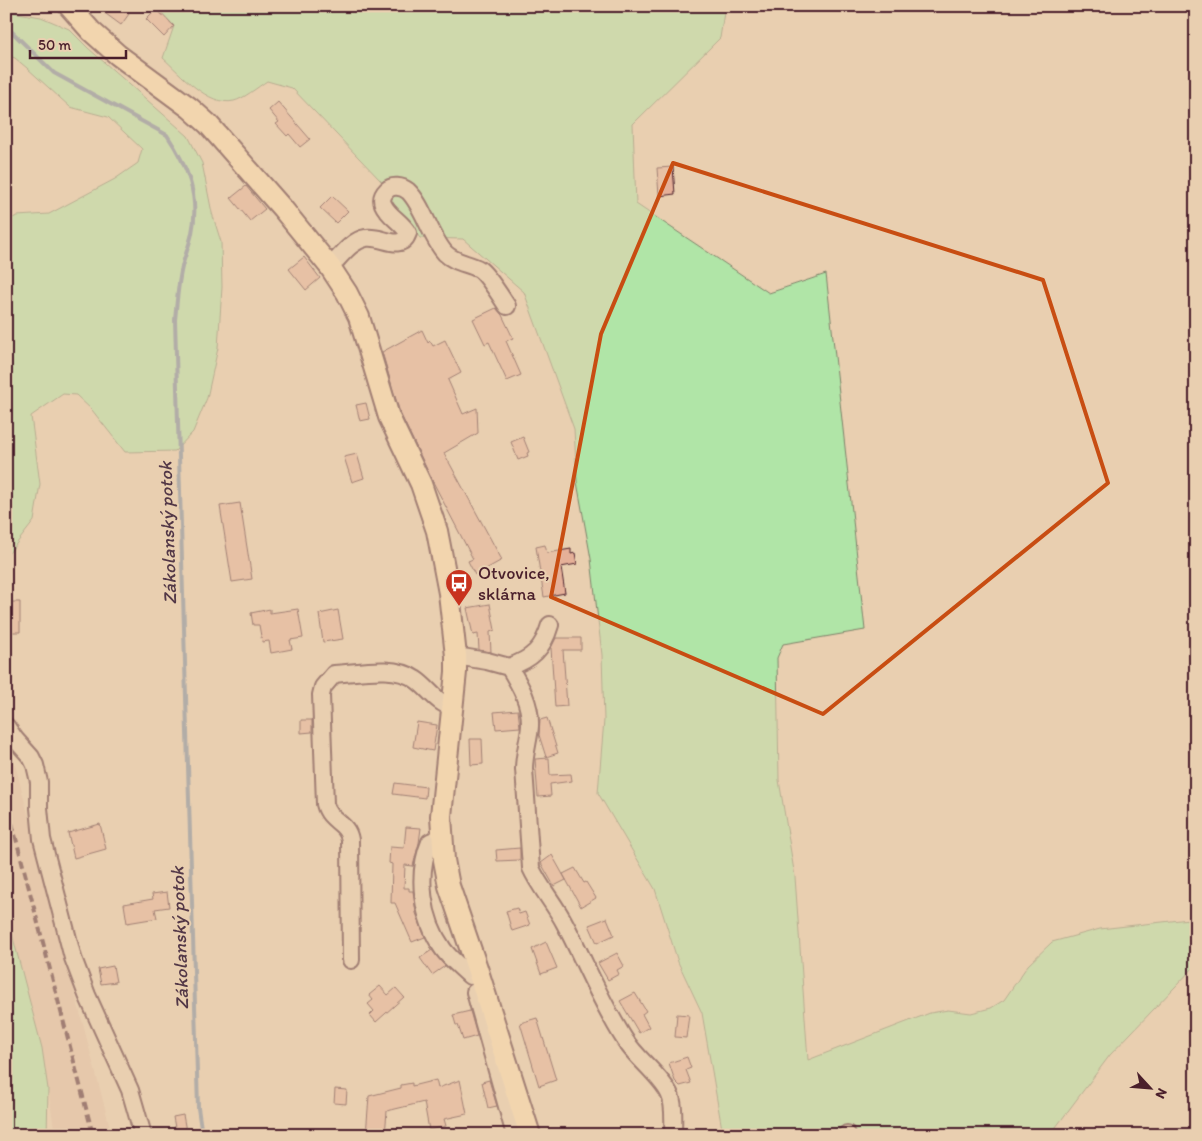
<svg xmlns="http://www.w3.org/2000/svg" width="1202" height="1141" viewBox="0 0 1202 1141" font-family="Itim,sans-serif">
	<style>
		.built { fill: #e2bfa4 }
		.green { fill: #b0e5a7; stroke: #7d8269 }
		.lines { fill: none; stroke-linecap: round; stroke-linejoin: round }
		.stream { stroke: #6f839c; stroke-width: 4 }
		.building { fill: #e5b098; stroke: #4a1f2b }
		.minor-casing { stroke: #4a1f2b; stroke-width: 20 }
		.major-casing { stroke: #4a1f2b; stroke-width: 24 }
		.minor { stroke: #e9cfb0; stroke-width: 16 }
		.major { stroke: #fddcac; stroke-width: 20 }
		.rail { stroke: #4a1f2b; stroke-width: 4; stroke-dasharray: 8 4; stroke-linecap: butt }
		.marked { fill: none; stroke: #c84d12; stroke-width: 4; stroke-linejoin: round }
		.labels { text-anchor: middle; stroke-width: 4; stroke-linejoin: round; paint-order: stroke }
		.poi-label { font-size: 18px; fill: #4a1f2b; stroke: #e9cfb0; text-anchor: start }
		.water-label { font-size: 19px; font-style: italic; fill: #533847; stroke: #e9cfb0 }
	</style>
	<rect width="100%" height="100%" fill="#e9cfb0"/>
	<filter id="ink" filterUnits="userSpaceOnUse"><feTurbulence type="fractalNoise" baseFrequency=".02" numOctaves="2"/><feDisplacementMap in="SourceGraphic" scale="10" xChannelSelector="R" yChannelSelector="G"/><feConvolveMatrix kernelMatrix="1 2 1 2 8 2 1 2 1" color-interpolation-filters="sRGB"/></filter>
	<g filter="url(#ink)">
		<path class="built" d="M6 730 112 1135H55L42 1048 6 911Z"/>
		<path class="green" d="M156 6H725L720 38 633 124 636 204 769 293 826 274 865 630 783 644 777 658 779 780 795 877 808 1060 930 1013 948 1010 971 1013 991 1008 1004 1000 1028 965 1052 942 1100 929 1189 919 1196 928V965L1110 1055 1050 1135H723L702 1013 678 962 655 889 598 793 604 720 602 655 591 559 577 482 574 429 524 292 463 239 420 238 395 206 381 181 292 88 267 81C258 87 243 99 234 101 208 107 180 73 163 58L174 26Z
			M6 11 41 17 69 29 88 48 188 136 202 163 212 213 221 242 222 287 218 348 207 398 193 432 175 451 125 452 92 410 76 395 63 394 31 416 40 484 34 521 6 557V221L17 216 49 214 115 179 138 163 142 149 108 117 70 107 27 68 15 58 6 55Z
			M6 911 42 1048 48 1089 47 1135H6Z"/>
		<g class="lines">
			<path class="stream" d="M6 26 54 73 167 135C187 165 200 196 192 233 190 243 186 253 183 263 178 281 177 301 175 320L198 1108 202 1135"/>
		</g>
		<path class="building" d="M95 6H117L129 14 121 25Z
			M156 9 174 26 164 37 146 19Z
			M278 102 310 139 300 147 289 134 287 136 276 124 279 122 269 110Z
			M673 167 675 194 659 196 657 168Z
			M246 186 265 209 250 221 231 198Z
			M332 196 348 211 336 223 320 208Z
			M304 257 320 278 306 290 289 269Z
			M496 308 502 315 513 338 506 341 521 375 507 381 489 342 485 344 473 319Z
			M422 330 428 343 430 341 433 346 445 340 461 373 448 380 463 414 477 408 478 433 444 453 502 560 475 575 468 561 473 559 432 480 400 413 382 352Z
			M366 403 370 419 360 421 356 405Z
			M523 437 529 452 527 453 528 456 518 460 511 442Z
			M357 454 364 478 352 482 344 457Z
			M240 503 252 579 232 582 220 506Z
			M545 545 547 553 571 549V554L575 553 577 564 561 567 565 593 544 597 536 547Z
			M6 602H20V632H8V614H6Z
			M490 604 495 630 490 632 491 652 479 650 478 634 473 635 467 608Z
			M270 609V613L298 609 303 638 290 640 292 649 271 653 269 641 262 642 259 625H253L251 613Z
			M338 610 343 639 323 642 319 614Z
			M556 638H581V650H563L567 706 555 707 551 648Z
			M518 710 520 727 496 729 494 712Z
			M547 718 558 753 546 757 539 735 540 720Z
			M301 720H312V732L301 733Z
			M417 722 437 725 433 751 413 747Z
			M470 739H482L483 764 471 765Z
			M549 758 550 775 571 774 572 781 550 784 551 796 538 797 535 759Z
			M395 783 426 787 425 798 393 794Z
			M100 824 106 849 74 858 68 833Z
			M406 827 421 828 419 843 413 866 405 865 404 888H409V891H413L416 913 425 937 412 942 395 903H391L392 864 389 863 390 847 404 848Z
			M520 848V860L497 861 496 850Z
			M552 855 566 880 554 886 541 863Z
			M575 868 584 883 586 882 596 898 581 907 563 874Z
			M167 892 169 907 155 909 157 918 127 923 124 904 153 899 152 894Z
			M517 908 519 914 525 912 530 925 512 931 506 911Z
			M607 918 614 935 597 943 589 925Z
			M546 942 557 968 541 974 532 949Z
			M432 950 445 966 432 975 420 958Z
			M617 953 624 966 617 970 619 974 608 980 598 963Z
			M113 966 116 982 101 984 98 969Z
			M380 986 388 995 396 988 404 997 376 1022 370 1015 374 1011 368 1004 373 1000 369 995Z
			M635 993 646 1011 642 1014 649 1027 639 1033 620 1001Z
			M470 1011 477 1036 463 1040 458 1025H456L453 1015Z
			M677 1014 689 1015 686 1038 675 1037Z
			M537 1018 556 1080 539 1086 520 1023Z
			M687 1057 691 1068 686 1070 691 1083 680 1086 675 1081 669 1063Z
			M436 1080 438 1088 460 1080 467 1114 444 1119 446 1126 429 1130 424 1102 387 1111 385 1135H366L369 1096 401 1088V1085L412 1083V1086Z
			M489 1080 497 1106 488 1108 482 1082Z
			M335 1089 347 1090 346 1104 334 1103Z
			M183 1115 186 1131 176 1133 173 1117Z"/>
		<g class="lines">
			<defs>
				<path id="minor" d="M330 267C340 257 352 240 366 238 382 235 401 253 408 233 402 222 388 216 383 204 381 199 383 194 387 190 392 185 402 186 408 191 423 205 430 236 445 253 455 263 468 263 479 269 487 274 501 297 507 306
					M456 656 487 661 509 667C520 685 531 704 530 726 529 740 524 754 524 769L531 868C540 888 555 904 565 924 585 962 601 1003 625 1040 637 1059 659 1074 669 1093 675 1104 673 1122 673 1135
					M509 667C532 659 543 649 550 625
					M6 726 15 739 31 757 35 765 39 782V808L42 839 73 958 87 995 130 1090 143 1135
					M442 837 430 842C416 875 422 919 443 949 450 959 462 968 470 976
					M351 960 350 840C347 821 330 823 325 804L321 695 323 687 334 674C358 673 393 664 415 679 429 688 436 703 452 707
					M475 992 515 1135
					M846 1135 847 1134"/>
				<path id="major" d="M69 6 91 31 118 55 190 108 208 124 282 208 330 267 347 293 359 317 389 417 421 484 437 531 449 593 456 656V672L441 816 444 860 449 886 477 968 530 1135"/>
			</defs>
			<use href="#minor" class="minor-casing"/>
			<use href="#major" class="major-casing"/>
			<use href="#minor" class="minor"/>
			<use href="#major" class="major"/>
			<path class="rail" d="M6 800 93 1135"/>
		</g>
	</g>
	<path d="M0 0H1202V1141H0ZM673 163 1043 280 1108 483 823 714 551 597 601 334Z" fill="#e9cfb0" fill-opacity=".55" fill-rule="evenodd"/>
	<path class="marked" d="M673 163 1043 280 1108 483 823 714 551 597 601 334Z"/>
	<defs>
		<symbol id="bus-pin" viewBox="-11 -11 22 30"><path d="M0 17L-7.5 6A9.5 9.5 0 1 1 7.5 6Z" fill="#c8321e" stroke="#e9cfb0"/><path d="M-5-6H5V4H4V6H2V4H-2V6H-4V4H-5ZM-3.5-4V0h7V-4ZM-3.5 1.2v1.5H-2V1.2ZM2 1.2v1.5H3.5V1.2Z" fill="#fff"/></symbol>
	</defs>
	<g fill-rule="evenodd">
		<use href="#bus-pin" x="443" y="567" width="32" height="43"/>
	</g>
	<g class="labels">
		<g class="poi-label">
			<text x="478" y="579">Otvovice,<tspan x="478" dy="21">sklárna</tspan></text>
		</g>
		<g class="water-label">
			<text transform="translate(167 533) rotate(-92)" y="7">Zákolanský potok</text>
			<text transform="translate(179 938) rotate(-92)" y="7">Zákolanský potok</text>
		</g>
	</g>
	<rect width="1202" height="1141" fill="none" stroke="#e9cfb0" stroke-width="25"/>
	<rect x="12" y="12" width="1177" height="1116" fill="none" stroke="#4a1f2b" stroke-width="2" filter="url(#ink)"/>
	<g transform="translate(1150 1088) rotate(116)" stroke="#e9cfb0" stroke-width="4" paint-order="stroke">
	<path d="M0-4L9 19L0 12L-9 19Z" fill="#4a1f2b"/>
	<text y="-8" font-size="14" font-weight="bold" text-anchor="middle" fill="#4a1f2b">N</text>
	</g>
	<path d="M30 50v8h96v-8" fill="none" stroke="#4a1f2b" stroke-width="2.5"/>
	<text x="38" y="50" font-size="15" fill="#4a1f2b" stroke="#e9cfb0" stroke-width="4" paint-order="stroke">50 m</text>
</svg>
